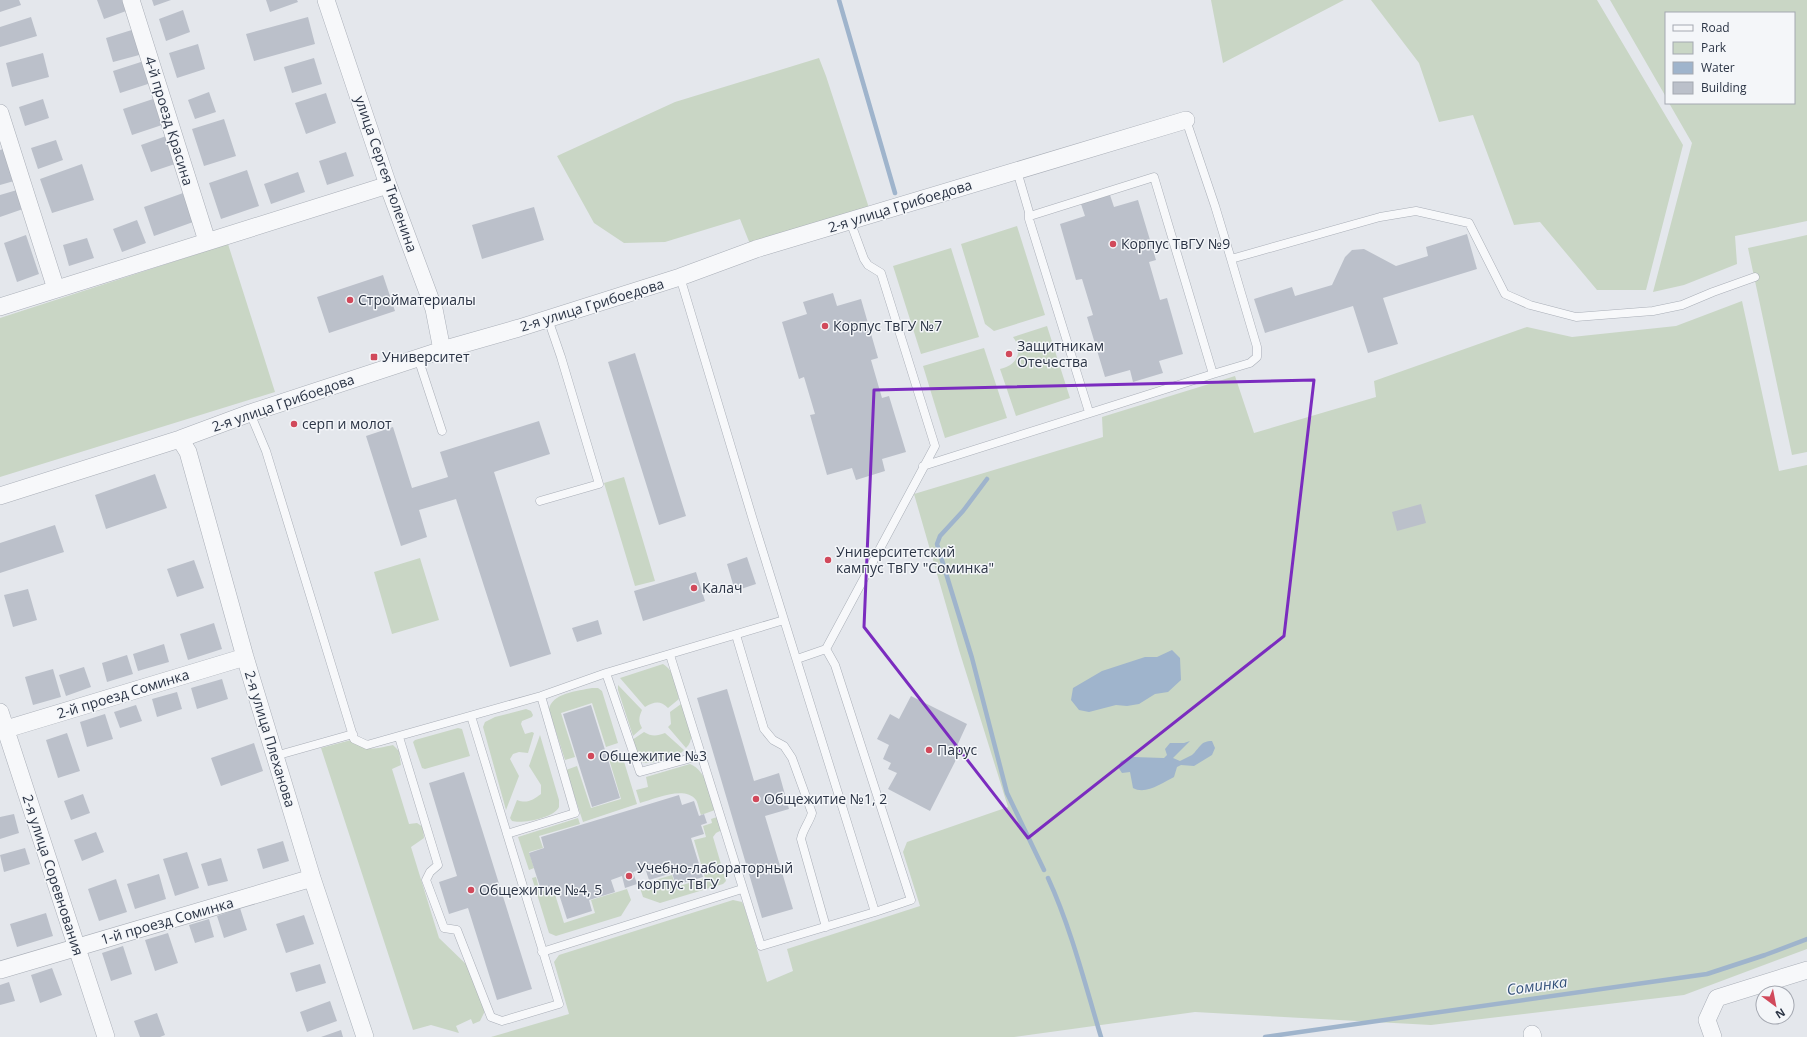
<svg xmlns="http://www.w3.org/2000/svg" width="1807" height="1037" viewBox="0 0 1807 1037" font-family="'Open Sans',sans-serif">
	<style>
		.green { fill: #c9d6c5 }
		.water { fill: #9fb4cc }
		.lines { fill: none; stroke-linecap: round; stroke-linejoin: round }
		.stream { stroke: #9fb4cc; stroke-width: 4.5 }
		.building { fill: #bbc0ca }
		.service-casing { stroke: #a9aeb7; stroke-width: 9 }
		.minor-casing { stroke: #a9aeb7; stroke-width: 18 }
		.service { stroke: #f7f8fa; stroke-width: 8 }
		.minor { stroke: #f7f8fa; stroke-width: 17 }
		.marked { fill: none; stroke: #7b2cbf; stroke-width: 3; stroke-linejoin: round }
		.poi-dot { fill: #d1495b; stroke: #f4f6f9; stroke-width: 1.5 }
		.labels { text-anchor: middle; stroke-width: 3; stroke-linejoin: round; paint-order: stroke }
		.street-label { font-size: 14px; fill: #2b3445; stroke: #f4f6f9 }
		.poi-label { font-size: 14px; fill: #2b3445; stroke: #f4f6f9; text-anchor: start }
		.water-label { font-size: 15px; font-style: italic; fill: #34527a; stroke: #f4f6f9 }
	</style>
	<rect width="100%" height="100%" fill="#e4e7ec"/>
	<path class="green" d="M1211 0H1344L1223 63Z
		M1371 0H1597L1683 145 1646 290H1597L1540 222 1514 225 1473 115 1439 122 1419 63Z
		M1610 0H1807V221L1735 236 1737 264 1684 285 1653 292 1692 143 1669 103H1794V13H1666V97Z
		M819 58 826 76 869 208 750 244 740 219 665 242 624 243 594 223 557 156 675 102Z
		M1017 226 1045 315 994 331 985 324 961 244Z
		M1807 235V452L1792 455 1748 248Z
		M228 244 275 392 0 477V318Z
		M951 248 979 337 921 354 893 266Z
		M1742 301 1779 471 1807 465V949L1684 995 1431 1025 1195 1012 1014 1037H491L569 1014 554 962 559 955 733 900 742 902 744 906 767 982 793 971 787 949 920 906 903 852 907 842 1008 807 959 650 914 494 1103 437 1102 417 1235 376 1254 433 1376 397 1374 381 1527 327 1572 337 1676 326Z
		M1047 326 1070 398 1016 416 1000 369C1017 366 1024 351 1013 337Z
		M984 348 1007 418 945 438 923 366Z
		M624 477 655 581 635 586 604 483Z
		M420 558 439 620 392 634 374 572Z
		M663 664C675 671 676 685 679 699L668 708C660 700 654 702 645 707L620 678Z
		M618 685 642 710C639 717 638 721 642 728L633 736 618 690Z
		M592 688H598L602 691 618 743 606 747 592 703 561 713 575 757 565 760 549 710C551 693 578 691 592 688Z
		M681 704C686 717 698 737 686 748L668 727 671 724 670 712Z
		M526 709 531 711 533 715 532 717 522 721 521 724 525 734 532 732 534 733 528 753 519 752 513 754 510 759 519 776 506 810 483 727 485 722 495 717Z
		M458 728 462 729 470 756 425 769 422 768 413 742 415 740Z
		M644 732C652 737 657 736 665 733L684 750C676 759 655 763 643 763L639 757 632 740Z
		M540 735 559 800C559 802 559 805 559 807 554 818 522 824 512 821L510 818 517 800C527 804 533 800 541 794V785L529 766Z
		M351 740C366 752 374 749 393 745L399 751 401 765 392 769 409 824 417 823 423 827 424 838 411 847 439 938 469 967 484 1009V1013L480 1021 473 1024 471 1019 456 1026 459 1033 431 1025 413 1030 321 748Z
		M622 755 637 804 583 822 566 770 577 766 591 808 621 799 609 759Z
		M690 764C707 771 710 794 715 810L701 815C699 810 698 803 696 800 685 785 654 799 640 803L636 790 648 787 646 777Z
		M717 817 722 830 716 833 713 837 726 881 723 884 660 903 643 897 639 885 672 875 676 887 705 878 694 840 706 837 703 826 712 823 711 819Z
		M578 818 580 824 539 836 543 848 529 852 534 868 529 870 518 837Z
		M536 877 540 892 553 888 564 923 595 913 591 900 627 889 631 900 621 916 556 936 549 933 532 878Z"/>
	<path class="water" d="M1172 650 1180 658 1181 680 1168 692 1155 694 1139 704 1127 706 1116 705 1089 712 1079 710 1071 700 1073 688 1102 671 1145 657H1157Z
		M1190 741 1173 758 1180 761C1184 759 1188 757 1192 755 1200 748 1200 741 1212 741L1215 748 1212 755 1194 766 1181 765 1177 767 1174 777C1162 783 1146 795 1133 788L1130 772 1122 773 1118 767 1121 761 1133 757 1164 758 1167 755 1165 749 1170 743H1184Z"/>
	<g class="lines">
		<path class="stream" d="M839 0 895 193
			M987 479 963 511 940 536 937 544 972 658 1007 793 1044 870
			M1048 878C1071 928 1085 984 1101 1037
			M1265 1037 1707 974 1765 955 1807 939"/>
	</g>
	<path class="building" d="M0 0H19L21 5 0 12Z
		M97 0H125L129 10 104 19Z
		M152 0H171L154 6Z
		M266 0H297L298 2 270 12Z
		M183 10 190 32 166 41 159 19Z
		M31 17 37 36 0 47V27Z
		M308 17 315 44 254 61 246 34Z
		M135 29 143 54 113 62 106 38Z
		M198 44 205 69 177 78 169 53Z
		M43 53 49 77 12 87 6 63Z
		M314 58 322 84 292 93 284 67Z
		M144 61 151 83 120 93 113 71Z
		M209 92 216 112 195 119 188 100Z
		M326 93 336 123 306 134 295 103Z
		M156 98 165 124 132 135 123 109Z
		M43 99 49 118 25 126 19 107Z
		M224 119 236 156 204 166 192 129Z
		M169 135 178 163 151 172 141 145Z
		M56 140 63 160 38 169 31 148Z
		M3 149 14 181 0 185V150Z
		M346 152 354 176 327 185 319 161Z
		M82 164 94 200 52 213 40 179Z
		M247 170 259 206 221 219 209 183Z
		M298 172 305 192 271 204 264 184Z
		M17 190 23 209 0 217V195Z
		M186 192 196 221 154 236 144 207Z
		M1110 195 1114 207 1138 200 1156 260 1149 262 1160 300 1167 298 1183 354 1159 361 1163 373 1133 382 1130 370 1105 377 1087 317 1093 315 1082 279 1076 280 1060 224 1085 216 1081 204Z
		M534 207 544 240 482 259 472 225Z
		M137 220 146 243 122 252 113 229Z
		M1467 234 1477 269 1383 298 1398 344 1368 353 1353 306 1265 333 1254 299 1292 287 1295 296 1332 285 1345 257 1352 250 1364 249 1396 266 1428 256 1426 247Z
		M26 235 39 274 17 282 4 243Z
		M87 238 94 258 69 266 63 245Z
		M383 275 395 311 329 333 317 297Z
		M833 293 837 306 861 299 878 358 871 360 882 398 889 396 906 452 882 459 885 471 856 480 852 468 827 475 810 415 815 414 804 377 799 379 782 322 807 314 803 302Z
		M635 353 686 516 659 525 608 362Z
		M539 421 550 454 494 472 551 654 510 667 456 499 419 510 427 537 401 546 366 436 393 427 412 488 448 477 440 452Z
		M155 474 167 508 106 529 95 495Z
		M1421 504 1426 523 1397 531 1392 512Z
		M55 525 64 552 0 573V543Z
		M747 557 756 584 735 591 727 564Z
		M194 560 204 588 177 597 167 569Z
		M696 572 705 601 643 621 634 591Z
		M28 589 37 620 13 627 4 595Z
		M598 620 602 634 577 642 572 628Z
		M214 623 222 649 188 660 180 634Z
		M164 644 169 662 138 671 133 654Z
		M127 655 133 674 107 682 102 663Z
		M84 667 91 687 66 696 59 675Z
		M53 669 61 697 33 705 25 677Z
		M222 679 228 699 197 709 191 688Z
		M727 689 754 781 779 773 789 809 765 816 793 909 762 918 697 698Z
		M177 692 182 709 157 717 152 699Z
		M911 696 967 724 956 748 961 750 930 811 888 789 897 773 888 769 891 763 883 759 889 745 877 739 890 714 899 719Z
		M136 705 142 721 120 728 114 712Z
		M591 705 620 798 592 807 563 714Z
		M105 714 113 739 87 747 80 722Z
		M67 733 80 771 58 778 46 740Z
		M254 743 263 771 221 786 211 758Z
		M464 772 532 989 497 1000 468 908 449 914 439 882 457 876 429 783Z
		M83 794 90 813 71 820 64 801Z
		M679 795 682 805 694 801 699 816 704 814 707 823 701 825 704 834 691 838 703 877 676 885 672 873 649 880 645 868 633 872 637 884 625 888 622 876 611 880 615 892 589 900 592 911 567 919 556 885 541 890 529 853 544 848 541 837Z
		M14 814 19 833 0 839V817Z
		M96 832 104 852 82 861 74 840Z
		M283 841 289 861 263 869 257 849Z
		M25 848 30 864 4 872 0 855Z
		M187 852 199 888 175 896 163 859Z
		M221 858 228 881 208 886 201 864Z
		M159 874 166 899 135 909 127 884Z
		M116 879 127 912 99 921 88 889Z
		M240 908 247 930 224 938 217 916Z
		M46 913 53 936 17 947 10 924Z
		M304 915 314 944 286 953 276 924Z
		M209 919 214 937 195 943 189 925Z
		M168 933 178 963 155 971 145 940Z
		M123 946 132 974 111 981 102 953Z
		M320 964 326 983 296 992 290 973Z
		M52 968 62 995 40 1003 31 975Z
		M9 982 15 1001 0 1005V985Z
		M330 1001 337 1021 307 1032 300 1012Z
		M157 1013 165 1035 160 1037H140L134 1021Z
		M341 1030 343 1037H321Z"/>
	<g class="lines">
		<defs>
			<path id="service" d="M1186 120 1215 206 1231 259 1380 217 1416 211 1469 223 1505 294 1530 305 1576 317 1653 311 1682 305 1713 292 1755 277
				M1017 171 1029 212V219L1089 412
				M418 358 442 431
				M1213 374 1250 363 1257 357V347L1231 259
				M250 413 266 451 354 739 367 745 541 696 606 673 784 620
				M923 466 1213 374 1154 177 1030 216
				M540 501 599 484 561 357 548 319
				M736 635 764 729 773 740 784 746 792 758 812 813C809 823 803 829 801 839L826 927
				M826 649 935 446 881 273 868 265 864 259 850 221
				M670 655 761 946 875 912 753 520 680 277
				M797 659 826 649 835 665 911 900 875 912
				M606 673 640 772 702 755
				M399 737 438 865 430 872 426 880 444 928 457 930 491 1017 502 1021 559 1004 471 716
				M275 756 353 734
				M507 834 575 813 541 696
				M542 952 742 889"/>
			<path id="minor" d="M131 0 207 241
				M326 0 388 185 434 309 442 350
				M0 113 56 289
				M0 307 388 185
				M180 439 188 452 245 657 312 878 365 1037
				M0 496 180 439 250 413 442 350 519 328 680 277 756 249 1186 120
				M0 712 106 1037
				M0 731 245 657
				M0 970 312 878
				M1532 1034 1533 1037
				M1713 1037 1707 1020 1717 998 1807 970"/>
		</defs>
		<use href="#service" class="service-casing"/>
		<use href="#minor" class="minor-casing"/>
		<use href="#service" class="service"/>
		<use href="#minor" class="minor"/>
	</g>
	<path class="marked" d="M1314 380 1284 636 1028 838 864 627 874 390Z"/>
	<g class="poi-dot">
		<circle cx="1113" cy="244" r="4"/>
		<circle cx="350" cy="300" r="4"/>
		<circle cx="825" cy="326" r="4"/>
		<circle cx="1009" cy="354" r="4"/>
		<rect x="370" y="353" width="8" height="8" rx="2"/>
		<circle cx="294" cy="424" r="4"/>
		<circle cx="828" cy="560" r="4"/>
		<circle cx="694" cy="588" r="4"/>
		<circle cx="929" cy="750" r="4"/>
		<circle cx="591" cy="756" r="4"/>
		<circle cx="756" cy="799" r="4"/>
		<circle cx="629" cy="876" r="4"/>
		<circle cx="471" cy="890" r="4"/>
	</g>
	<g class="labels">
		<g class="street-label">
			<text transform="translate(169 121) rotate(73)" y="5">4-й проезд Красина</text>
			<text transform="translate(386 174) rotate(71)" y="5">улица Сергея Тюленина</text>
			<text transform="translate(900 206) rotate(-17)" y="5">2-я улица Грибоедова</text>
			<text transform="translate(592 305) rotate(-17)" y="5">2-я улица Грибоедова</text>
			<text transform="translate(283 403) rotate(-19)" y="5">2-я улица Грибоедова</text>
			<text transform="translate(123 694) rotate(-17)" y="5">2-й проезд Соминка</text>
			<text transform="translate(270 739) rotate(73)" y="5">2-я улица Плеханова</text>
			<text transform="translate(53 875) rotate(72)" y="5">2-я улица Соревнования</text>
			<text transform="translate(167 921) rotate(-16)" y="5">1-й проезд Соминка</text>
		</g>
		<g class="poi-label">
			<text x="1121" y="249">Корпус ТвГУ №9</text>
			<text x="358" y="305">Стройматериалы</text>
			<text x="833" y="331">Корпус ТвГУ №7</text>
			<text x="1017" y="351">Защитникам<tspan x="1017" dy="16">Отечества</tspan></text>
			<text x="382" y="362">Университет</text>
			<text x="302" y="429">серп и молот</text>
			<text x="836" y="557">Университетский<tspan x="836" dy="16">кампус ТвГУ "Соминка"</tspan></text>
			<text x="702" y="593">Калач</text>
			<text x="937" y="755">Парус</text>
			<text x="599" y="761">Общежитие №3</text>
			<text x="764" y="804">Общежитие №1, 2</text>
			<text x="637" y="873">Учебно-лабораторный<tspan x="637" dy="16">корпус ТвГУ</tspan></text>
			<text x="479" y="895">Общежитие №4, 5</text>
		</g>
		<g class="water-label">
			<text transform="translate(1537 986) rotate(-8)" y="5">Соминка</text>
		</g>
	</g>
	<rect x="1665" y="12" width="130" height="92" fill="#f4f6f9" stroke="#a4a8b1"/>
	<rect x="1673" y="25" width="20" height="6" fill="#f7f8fa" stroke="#a4a8b1"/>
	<text x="1701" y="32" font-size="12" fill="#2b3445">Road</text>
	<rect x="1673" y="42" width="20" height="12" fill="#c9d6c5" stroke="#a4a8b1"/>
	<text x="1701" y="52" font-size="12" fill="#2b3445">Park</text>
	<rect x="1673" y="62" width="20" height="12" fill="#9fb4cc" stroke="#a4a8b1"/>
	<text x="1701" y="72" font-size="12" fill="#2b3445">Water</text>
	<rect x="1673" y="82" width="20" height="12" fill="#bbc0ca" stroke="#a4a8b1"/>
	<text x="1701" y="92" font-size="12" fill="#2b3445">Building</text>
	<g transform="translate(1775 1005) rotate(148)"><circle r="19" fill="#f4f6f9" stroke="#a4a8b1"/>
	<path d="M0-3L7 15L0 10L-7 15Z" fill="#d1495b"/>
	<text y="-6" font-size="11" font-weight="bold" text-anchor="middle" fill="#2b3445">N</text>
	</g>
</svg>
